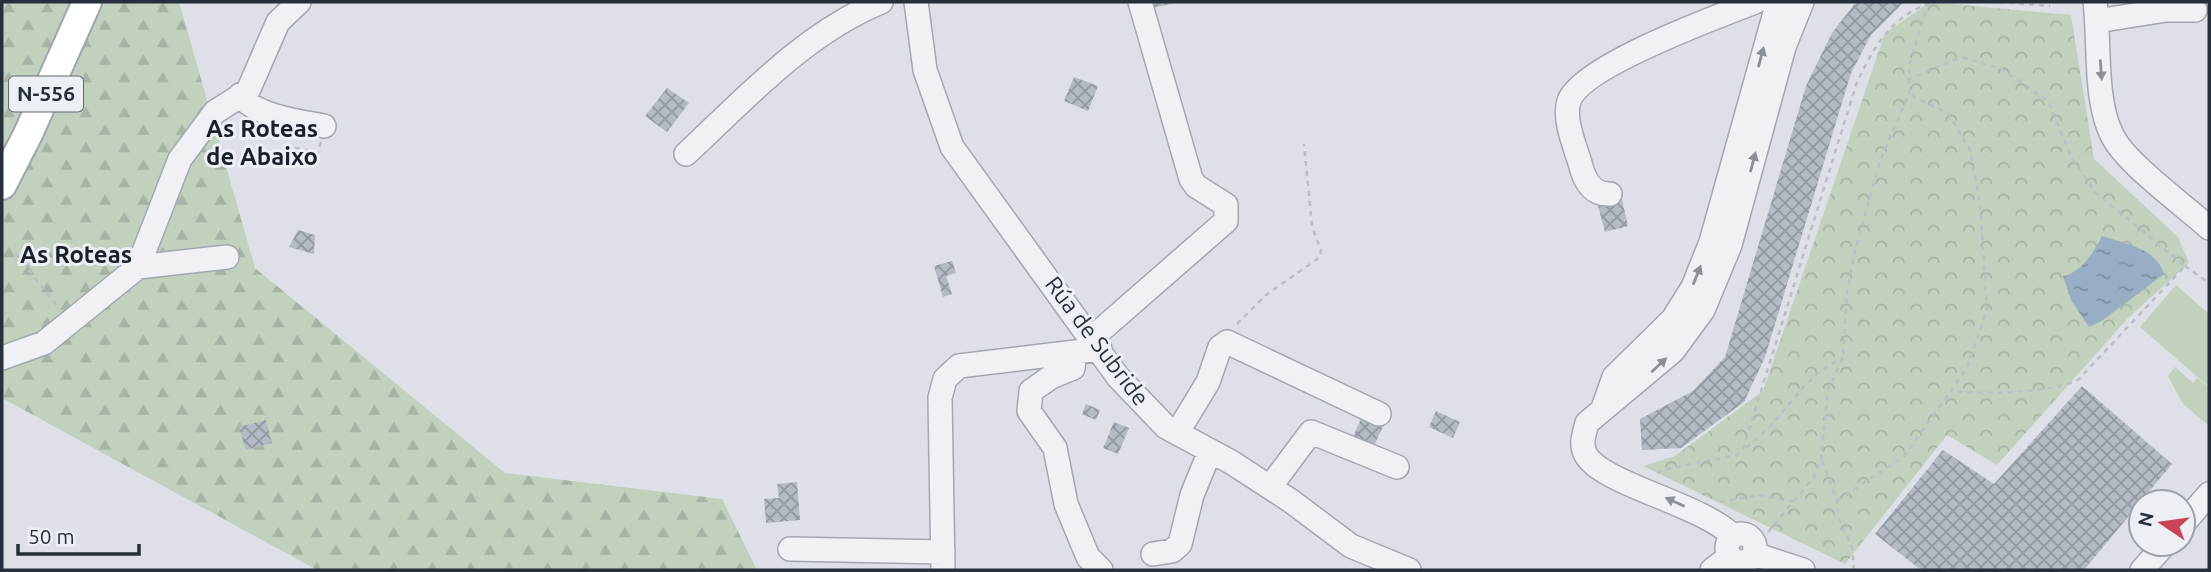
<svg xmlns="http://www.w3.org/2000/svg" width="2211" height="572" viewBox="0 0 2211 572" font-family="Ubuntu,sans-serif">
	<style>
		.forest { fill: url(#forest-firs) }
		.park { fill: url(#park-crowns) }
		.pitch { fill: #c2d0be }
		.water { fill: url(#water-ripples) }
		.building { fill: url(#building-cross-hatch) }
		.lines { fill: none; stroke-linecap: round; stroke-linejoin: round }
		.minor-casing { stroke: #a3a7b0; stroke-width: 26 }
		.major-casing { stroke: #9ca5b1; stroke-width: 32 }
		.path { stroke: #bbbec5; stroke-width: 2.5; stroke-dasharray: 5 5; stroke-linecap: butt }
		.minor { stroke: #eff1f5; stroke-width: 23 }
		.major { stroke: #fff; stroke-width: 28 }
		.oneway { fill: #8b9098 }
		.labels { text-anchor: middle; stroke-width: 6; stroke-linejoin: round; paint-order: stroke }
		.shield { fill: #eceff4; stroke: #626873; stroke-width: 2 }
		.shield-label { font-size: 21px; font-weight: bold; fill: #272e3c }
		.street-label { font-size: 23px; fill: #272e3c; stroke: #eceff4 }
		.neighbourhood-label { font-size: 24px; font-weight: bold; fill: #19202c; stroke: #eceff4 }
	</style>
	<defs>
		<pattern id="forest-firs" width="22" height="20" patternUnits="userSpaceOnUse" patternTransform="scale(1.75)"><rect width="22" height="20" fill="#c2d0be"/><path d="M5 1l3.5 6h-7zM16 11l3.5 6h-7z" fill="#a7b3a4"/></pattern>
		<pattern id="park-crowns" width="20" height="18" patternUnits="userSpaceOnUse" patternTransform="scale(1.75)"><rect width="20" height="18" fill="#c2d0be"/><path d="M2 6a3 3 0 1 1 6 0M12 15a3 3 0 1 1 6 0" fill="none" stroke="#a7b3a4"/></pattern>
		<pattern id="water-ripples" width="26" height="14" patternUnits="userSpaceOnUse" patternTransform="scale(1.75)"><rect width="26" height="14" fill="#98aec5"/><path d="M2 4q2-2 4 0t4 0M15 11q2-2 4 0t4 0" fill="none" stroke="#7c8ea1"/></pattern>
		<pattern id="building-cross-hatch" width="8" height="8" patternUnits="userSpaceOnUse" patternTransform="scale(1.75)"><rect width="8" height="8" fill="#b4bac3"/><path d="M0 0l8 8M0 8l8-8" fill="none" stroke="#9298a0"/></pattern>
	</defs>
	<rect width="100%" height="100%" fill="#dde0e6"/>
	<path class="forest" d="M2 2H179L255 268 505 473 722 499 757 570H317L2 398Z"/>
	<path class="park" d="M1930 2 2071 15 2094 159 2178 237 2189 263 2128 318 1997 465 1947 435 1845 564 1643 466 1675 456 1763 391 1885 33Z"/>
	<path class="pitch" d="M2176 285 2209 314V387L2140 327Z
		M2175 367 2193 383 2197 378 2209 388V426L2183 404 2168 376Z"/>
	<path class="water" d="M2102 236C2126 244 2156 248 2164 274L2103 320 2089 327 2071 300 2063 276C2081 273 2094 252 2102 236Z"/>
	<path class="building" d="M1146 2H1175V3L1147 9Z
		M1856 2H1904L1871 35 1851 73 1765 357 1744 402 1681 448 1642 450 1640 419 1693 391 1725 357 1806 86 1832 33Z
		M1074 77 1098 86 1088 111 1064 101Z
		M667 88 689 103 667 132 645 116Z
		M1621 195 1628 226 1605 232 1597 202Z
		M298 230 315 235 314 254 289 247Z
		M952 261 956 273 946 276 952 294 943 297 934 266Z
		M2082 386 2172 464 2084 570H1921L1875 534 1943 450 1994 484Z
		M1086 404 1100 410 1096 420 1082 414Z
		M1436 411 1460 422 1453 438 1429 427Z
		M1364 412 1385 422 1373 448 1352 439Z
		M266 420 272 443 246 450 239 427Z
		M1114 422 1129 428 1118 454 1103 448Z
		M797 482 800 520 766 523 764 499 779 498 777 484Z"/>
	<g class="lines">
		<defs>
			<path id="minor" d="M916 2 925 70 952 147 1118 377 1166 427 1231 462 1291 501 1351 546 1409 570
				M2095 2C2100 41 2094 100 2112 135 2125 163 2184 205 2209 228
				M2097 21 2166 10H2195
				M240 95C255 116 301 122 324 126
				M686 154C745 99 805 33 881 2
				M1610 194C1592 195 1584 180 1580 163 1575 146 1563 119 1569 101 1581 66 1719 16 1755 2
				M138 267 227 257
				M1092 338 1226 221V205L1196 186 1191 179 1140 2
				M1075 352 1073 368 1051 377 1031 391 1029 411 1055 448 1066 504 1088 557 1101 570
				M2 358 44 343 138 267 180 159 215 112 248 91 278 22 299 2
				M1603 408 1614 377 1673 319 1693 287 1711 242 1778 2
				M1177 433 1208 382 1220 347 1227 342 1379 414
				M1270 487 1311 432 1397 467
				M2183 524 2209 494
				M1727 548a14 14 0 1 1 28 0a14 14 0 1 1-28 0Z
				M1733 536C1701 504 1602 484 1586 455 1580 445 1584 434 1587 423L1673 351 1703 310 1730 245 1784 47 1802 2
				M790 549 943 552
				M1153 554 1172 551 1180 544 1192 495 1210 451
				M1754 554 1803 570
				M943 570 940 398 945 379 959 366 1100 349
				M1712 570 1730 556
				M2142 570 2165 544"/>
			<path id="major" d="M2 185 28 134 87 2"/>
		</defs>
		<use href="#minor" class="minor-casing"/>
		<use href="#major" class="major-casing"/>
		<path class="path" d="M1999 2 2050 6
			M1907 80 1961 57 2002 69 2048 101 2072 159 2095 192 2185 266 2079 379C2055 393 1980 395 1951 391
			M293 126 323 133 318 153 288 146Z
			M16 254 58 307
			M2185 266 2209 283
			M1237 324 1266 295 1320 257 1321 251 1312 226 1304 144
			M1746 447C1783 423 1800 376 1843 358
			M1822 461 1837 501 1838 517 1852 547 1854 570
			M1657 473C1667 467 1721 459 1737 455L1743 449 1856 85C1873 47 1892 15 1933 2
			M1837 501 1904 456 1967 368 1987 310 1980 203 1970 150 1948 113 1910 95
			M1720 502 1759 495 1793 501
			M1768 532 1814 477 1821 459 1828 389 1843 358 1847 294 1854 255 1881 158 1909 94V66L1928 4"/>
		<use href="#minor" class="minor"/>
		<use href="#major" class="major"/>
	</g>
	<defs><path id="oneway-solid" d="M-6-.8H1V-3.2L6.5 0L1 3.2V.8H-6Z" transform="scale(1.75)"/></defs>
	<g class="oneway">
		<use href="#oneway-solid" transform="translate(1761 57) rotate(-75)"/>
		<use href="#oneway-solid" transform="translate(2101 70) rotate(86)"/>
		<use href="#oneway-solid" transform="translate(1753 162) rotate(-75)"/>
		<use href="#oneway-solid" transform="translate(1697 275) rotate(-68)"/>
		<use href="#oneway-solid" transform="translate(1659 365) rotate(-43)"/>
		<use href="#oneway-solid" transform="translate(1675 502) rotate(-156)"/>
	</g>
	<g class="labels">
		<rect class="shield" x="9" y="76.5" width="74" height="35" rx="5"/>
		<g class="shield-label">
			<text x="46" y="101">N-556</text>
		</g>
		<g class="street-label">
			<text transform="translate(1097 341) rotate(53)" y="8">Rúa de Subride</text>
		</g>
		<g class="neighbourhood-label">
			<text x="262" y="137">As Roteas<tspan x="262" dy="28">de Abaixo</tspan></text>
			<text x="76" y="263">As Roteas</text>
		</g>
	</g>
	<rect width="2211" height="572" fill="none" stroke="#272e3c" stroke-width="7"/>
	<g transform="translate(2162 523) rotate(283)"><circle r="33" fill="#eceff4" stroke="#9da2aa" stroke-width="2"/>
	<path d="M0-5L12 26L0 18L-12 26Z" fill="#c94458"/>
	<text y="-10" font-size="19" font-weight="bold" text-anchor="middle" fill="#272e3c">N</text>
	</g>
	<path d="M18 544v10h121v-10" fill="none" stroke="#272e3c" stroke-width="3.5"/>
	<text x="28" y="544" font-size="21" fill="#272e3c" stroke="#eceff4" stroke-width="5" paint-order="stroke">50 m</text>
</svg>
